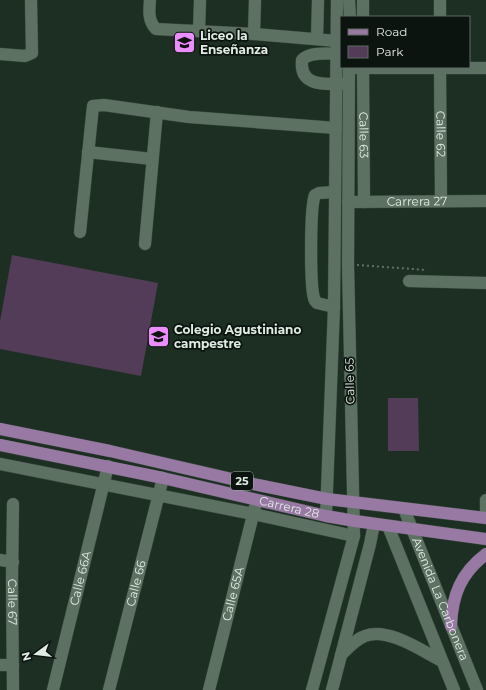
<svg xmlns="http://www.w3.org/2000/svg" width="486" height="690" viewBox="0 0 486 690" font-family="Montserrat,sans-serif">
	<style>
		.green { fill: #533c57 }
		.lines { fill: none; stroke-linecap: round; stroke-linejoin: round }
		.minor-casing { stroke: #3a4a3f; stroke-width: 13 }
		.major-casing { stroke: #3a4a3f; stroke-width: 13 }
		.path { stroke: #617166; stroke-width: 2; stroke-dasharray: 2 3; stroke-linecap: butt }
		.minor { stroke: #5d7162; stroke-width: 12 }
		.major { stroke: #9879a3; stroke-width: 12 }
		.labels { text-anchor: middle; stroke-width: 3.5; stroke-linejoin: round; paint-order: stroke }
		.shield { fill: #0c140f; stroke: #a0aba3; stroke-width: 1 }
		.shield-label { font-size: 11px; font-weight: bold; fill: #e0ece3 }
		.poi-label { font-size: 12px; font-weight: bold; fill: #e0ece3; stroke: #0c140f; text-anchor: start }
		.street-label { font-size: 12px; fill: #e0ece3; stroke: #0c140f }
	</style>
	<rect width="100%" height="100%" fill="#1c2f22"/>
	<path class="green" d="M12 255 158 283 141 376 0 349V321Z
		M388 398H418L419 451H388Z"/>
	<g class="lines">
		<defs>
			<g id="minor">
				<path d="M150 0C149 11 148 21 156 29L254 34 337 41"/>
				<path d="M349 0 350 17"/>
				<path d="M363 0V17"/>
				<path d="M440 0V17"/>
				<path d="M199 31 200 0"/>
				<path d="M254 34 255 0"/>
				<path d="M317 39 318 0"/>
				<path d="M0 54 25 56 32 53 31 0"/>
				<path d="M341 54C330 54 310 51 302 60 299 87 325 84 344 84"/>
				<path id="s1" d="M363 67 364 202"/>
				<path id="s2" d="M440 67 441 201"/>
				<path d="M349 68H486"/>
				<path d="M88 152 152 159"/>
				<path id="s3" d="M348 202 486 201"/>
				<path d="M80 232 93 106 104 105 189 117 336 128"/>
				<path d="M145 244 157 112"/>
				<path d="M409 281 486 283"/>
				<path d="M334 307 317 303C316 302 314 299 314 298 310 285 310 206 315 195L319 193 335 192"/>
				<path d="M0 464 253 514 354 536"/>
				<path id="s4" d="M13 504 12 579 13 690"/>
				<path id="s5" d="M404 509 477 690"/>
				<path d="M326 516 334 307 337 0"/>
				<path d="M486 518V500"/>
				<path d="M388 526 454 690"/>
				<path d="M0 560 13 562"/>
				<path d="M341 655C348 648 356 639 365 636 388 627 422 651 442 661"/>
				<path d="M0 665H13"/>
				<path id="s6" d="M53 690 108 466"/>
				<path id="s7" d="M109 690 163 478"/>
				<path id="s8" d="M209 690 255 507"/>
				<path d="M312 690 354 536 348 265 349 67"/>
				<path d="M332 690 370 544 374 524"/>
			</g>
			<g id="major">
				<path d="M0 429 110 451 258 485 327 499 486 518"/>
				<path id="s9" d="M0 445 163 478 326 516 355 521 486 539"/>
				<path d="M451 626C452 595 461 573 486 554"/>
			</g>
		</defs>
		<use href="#minor" class="minor-casing"/>
		<use href="#major" class="major-casing"/>
		<path class="path" d="M357 265 427 270"/>
		<use href="#minor" class="minor"/>
		<use href="#major" class="major"/>
	</g>
	<defs>
		<symbol id="school-square" viewBox="-11 -11 22 22"><rect x="-9" y="-9" width="18" height="18" rx="4" fill="#ea8dfd" stroke="#0c140f"/><path d="M0-5L7-2L0 1L-7-2ZM-4 1L0 2.5L4 1V4Q0 6-4 4Z" fill="#111"/></symbol>
	</defs>
	<g fill-rule="evenodd">
		<use href="#school-square" x="172" y="30" width="25" height="25"/>
		<use href="#school-square" x="146" y="324" width="25" height="25"/>
	</g>
	<g class="labels">
		<rect class="shield" x="231" y="472" width="22" height="18" rx="3"/>
		<g class="shield-label">
			<text x="242" y="485">25</text>
		</g>
		<g class="poi-label">
			<text x="200" y="40">Liceo la<tspan x="200" dy="14">Enseñanza</tspan></text>
			<text x="174" y="334">Colegio Agustiniano<tspan x="174" dy="14">campestre</tspan></text>
		</g>
		<g class="street-label">
			<text dy="4" stroke="none"><textPath href="#s2" startOffset="67">Calle 62</textPath></text>
			<text dy="4" stroke="none"><textPath href="#s1" startOffset="68">Calle 63</textPath></text>
			<text dy="4" stroke="none"><textPath href="#s3" startOffset="69">Carrera 27</textPath></text>
			<text transform="translate(350 381) rotate(-91)" y="4">Calle 65</text>
			<text dy="4" stroke="none"><textPath href="#s9" startOffset="296">Carrera 28</textPath></text>
			<text dy="4" stroke="none"><textPath href="#s6" startOffset="115">Calle 66A</textPath></text>
			<text dy="4" stroke="none"><textPath href="#s7" startOffset="110">Calle 66</textPath></text>
			<text dy="4" stroke="none"><textPath href="#s8" startOffset="99">Calle 65A</textPath></text>
			<text dy="4" stroke="none"><textPath href="#s5" startOffset="97">Avenida La Carbonera</textPath></text>
			<text dy="4" stroke="none"><textPath href="#s4" startOffset="98">Calle 67</textPath></text>
		</g>
	</g>
	<rect x="340" y="16" width="130" height="52" fill="#0c140f" stroke="#616a64"/>
	<rect x="348" y="29" width="20" height="6" fill="#9879a3" stroke="#616a64"/>
	<text x="376" y="36" font-size="12" fill="#e0ece3">Road</text>
	<rect x="348" y="46" width="20" height="12" fill="#533c57" stroke="#616a64"/>
	<text x="376" y="56" font-size="12" fill="#e0ece3">Park</text>
	<g transform="translate(36 654) rotate(255)" stroke="#0c140f" stroke-width="3" paint-order="stroke">
	<path d="M0-3L7 15L0 10L-7 15Z" fill="#e0ece3"/>
	<text y="-6" font-size="11" font-weight="bold" text-anchor="middle" fill="#e0ece3">N</text>
	</g>
</svg>
